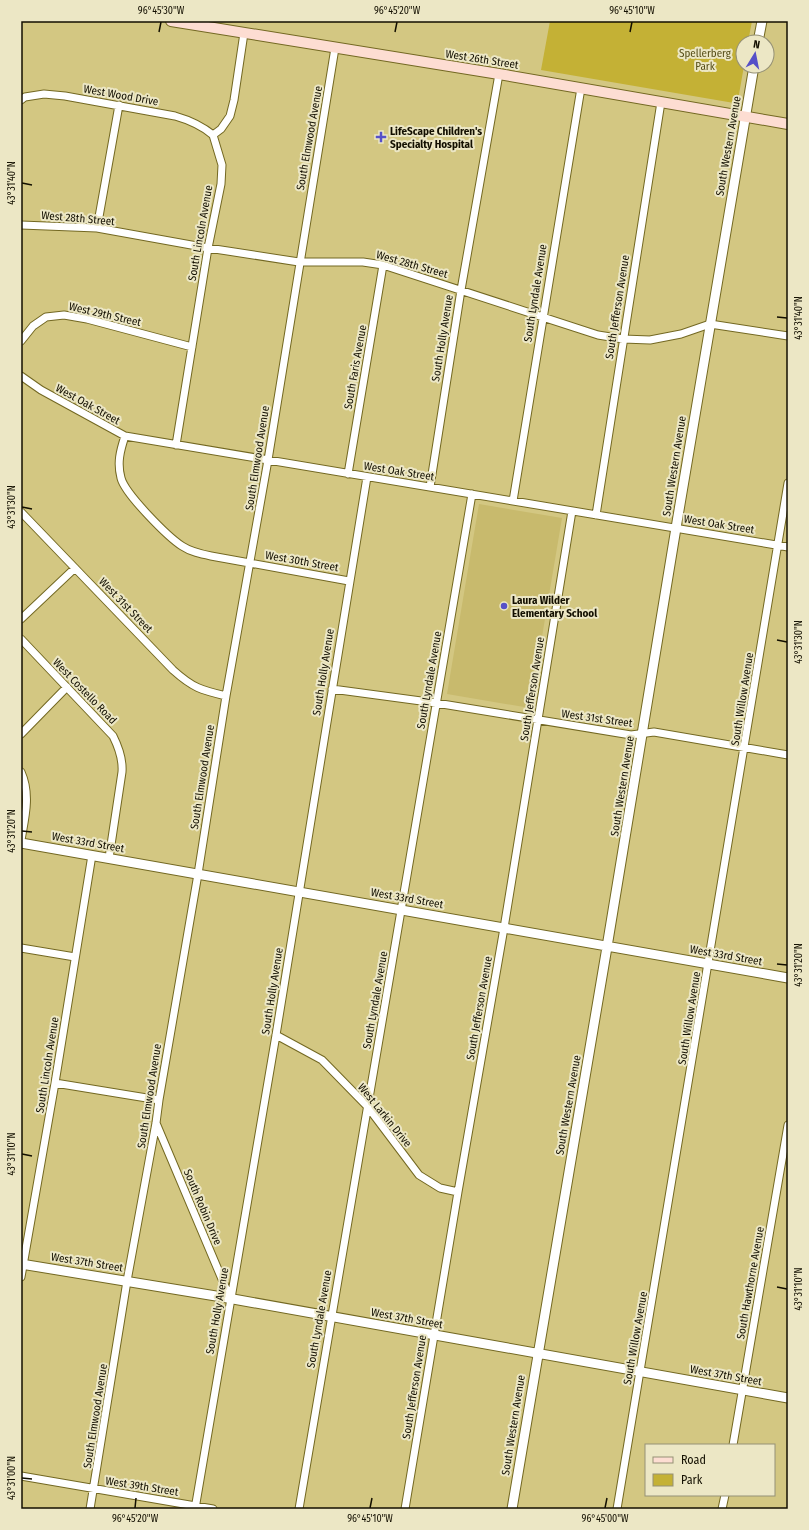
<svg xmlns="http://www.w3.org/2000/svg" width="809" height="1530" viewBox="0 0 809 1530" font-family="'Fira Sans Condensed',sans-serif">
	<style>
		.built { fill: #c8ba6d }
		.green { fill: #c4b135 }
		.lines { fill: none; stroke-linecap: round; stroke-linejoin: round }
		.minor-casing { stroke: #736822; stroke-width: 9 }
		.tertiary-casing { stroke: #736822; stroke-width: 11 }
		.secondary-casing { stroke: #736822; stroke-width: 12 }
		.minor { stroke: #fff; stroke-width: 7 }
		.tertiary { stroke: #fff; stroke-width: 9 }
		.secondary { stroke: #fdddd2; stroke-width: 10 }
		.ticks { fill: none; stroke: #130f00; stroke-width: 1.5 }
		.poi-dot { fill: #5650c8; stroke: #ece7c5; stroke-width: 1.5 }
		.labels { text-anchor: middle; stroke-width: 4; stroke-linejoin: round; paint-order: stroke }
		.park-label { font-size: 11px; fill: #564e18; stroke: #ece7c5 }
		.street-label { font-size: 11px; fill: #130f00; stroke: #ece7c5 }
		.poi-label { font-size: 11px; font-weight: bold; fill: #130f00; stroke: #ece7c5; text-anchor: start }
		.neatline { fill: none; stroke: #130f00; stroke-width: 1.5 }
		.ticks-label { font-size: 10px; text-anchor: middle; fill: #130f00 }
	</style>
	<rect width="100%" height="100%" fill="#d3c782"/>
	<path class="built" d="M479 504 562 518 530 708 447 694Z"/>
	<path class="green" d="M550 21H752L748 42H743L744 66 738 100 734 103 541 70Z"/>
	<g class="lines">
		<defs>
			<path id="minor" d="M21 100 25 97 44 94 65 96 175 116C189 120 201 125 213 135
				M213 135 221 129 230 116 234 100 244 33
				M21 225 97 228 208 248 299 262H363L383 265 598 335 623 339 650 340 681 334 710 324 788 336
				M97 228 119 105
				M21 341 33 326 46 317 64 315 87 319 192 347
				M21 376 41 390 125 436 788 547
				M125 436C120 451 117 463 121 478 125 494 168 537 182 546 191 552 201 554 211 556L349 581
				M176 445 208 248 221 184 222 165 213 135
				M348 474 383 265
				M430 487 461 290 499 74
				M513 501 581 88
				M21 512 173 670C193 688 201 690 226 696
				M596 515 661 102
				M21 619 75 568
				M21 639 113 736C119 748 123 759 122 772L109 858
				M332 689 436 703 631 735 654 732 788 755
				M21 734 67 687
				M21 772C31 794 25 817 21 840
				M21 948 75 957
				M276 1035 322 1060 367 1106 419 1175 440 1188 458 1192
				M55 1083 159 1100
				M156 1123 230 1298
				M21 1277 55 1083 92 855
				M733 1445 788 1125
				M21 1476 213 1509
				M90 1509 127 1281 156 1123 159 1100 198 874 226 696 268 460 335 48
				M195 1509 276 1035 367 477
				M299 1509 472 494
				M405 1509 458 1192 504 928 572 511
				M617 1509 788 483
				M722 1509 725 1495"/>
			<path id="tertiary" d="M758 42 762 21
				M21 843 788 978
				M21 1264 222 1297 788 1398
				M512 1509 606 953 676 528 754 66"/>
			<path id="secondary" d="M171 21 499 74 788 124"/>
		</defs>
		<use href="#minor" class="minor-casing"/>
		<use href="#tertiary" class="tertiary-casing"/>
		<use href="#secondary" class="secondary-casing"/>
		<use href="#minor" class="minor"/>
		<use href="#tertiary" class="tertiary"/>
		<use href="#secondary" class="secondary"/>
	</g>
	<path class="ticks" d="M159 32 161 22M395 32 397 22M630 32 632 22M22 183 32 185M777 317 787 318M22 507 32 509M777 640 787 642M22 831 32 832M777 964 787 965M22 1154 32 1156M777 1287 787 1289M22 1478 32 1479M135 1508 136 1498M370 1508 372 1498M605 1508 607 1498"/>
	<g class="poi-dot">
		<path d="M379 131h4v4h4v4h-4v4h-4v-4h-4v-4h4z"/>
		<circle cx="504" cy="606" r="4"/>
	</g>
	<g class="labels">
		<g class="park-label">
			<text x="705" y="57">Spellerberg<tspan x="705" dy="13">Park</tspan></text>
		</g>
		<g class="street-label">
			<text transform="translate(482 59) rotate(9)" y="4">West 26th Street</text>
			<text transform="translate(121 95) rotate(10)" y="4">West Wood Drive</text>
			<text transform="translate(309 138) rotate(-80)" y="4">South Elmwood Avenue</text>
			<text transform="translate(728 146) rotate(-80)" y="4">South Western Avenue</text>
			<text transform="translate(78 218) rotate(5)" y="4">West 28th Street</text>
			<text transform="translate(200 233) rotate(-80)" y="4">South Lincoln Avenue</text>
			<text transform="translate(412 264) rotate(16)" y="4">West 28th Street</text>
			<text transform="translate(535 293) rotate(-81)" y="4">South Lyndale Avenue</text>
			<text transform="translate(617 307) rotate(-81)" y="4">South Jefferson Avenue</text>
			<text transform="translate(105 314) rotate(13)" y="4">West 29th Street</text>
			<text transform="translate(442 338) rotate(-81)" y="4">South Holly Avenue</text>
			<text transform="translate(355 367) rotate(-80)" y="4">South Faris Avenue</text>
			<text transform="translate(88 404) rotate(29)" y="4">West Oak Street</text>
			<text transform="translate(257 458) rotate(-81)" y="4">South Elmwood Avenue</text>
			<text transform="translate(674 466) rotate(-81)" y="4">South Western Avenue</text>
			<text transform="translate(399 471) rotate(9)" y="4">West Oak Street</text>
			<text transform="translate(719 524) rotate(9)" y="4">West Oak Street</text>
			<text transform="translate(302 561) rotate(10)" y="4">West 30th Street</text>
			<text transform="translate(126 605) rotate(46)" y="4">West 31st Street</text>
			<text transform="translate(323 672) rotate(-81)" y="4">South Holly Avenue</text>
			<text transform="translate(429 680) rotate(-80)" y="4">South Lyndale Avenue</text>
			<text transform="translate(532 689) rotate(-81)" y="4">South Jefferson Avenue</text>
			<text transform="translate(85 691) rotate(46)" y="4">West Costello Road</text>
			<text transform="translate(742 699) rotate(-81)" y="4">South Willow Avenue</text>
			<text transform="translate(597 718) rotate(8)" y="4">West 31st Street</text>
			<text transform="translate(202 777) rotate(-81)" y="4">South Elmwood Avenue</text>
			<text transform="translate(622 786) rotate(-81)" y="4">South Western Avenue</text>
			<text transform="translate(88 842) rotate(10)" y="4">West 33rd Street</text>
			<text transform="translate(407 898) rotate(10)" y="4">West 33rd Street</text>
			<text transform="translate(726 955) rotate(10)" y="4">West 33rd Street</text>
			<text transform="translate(272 991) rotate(-81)" y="4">South Holly Avenue</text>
			<text transform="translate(375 1000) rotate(-80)" y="4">South Lyndale Avenue</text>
			<text transform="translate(479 1008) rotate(-80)" y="4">South Jefferson Avenue</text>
			<text transform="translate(689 1018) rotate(-81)" y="4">South Willow Avenue</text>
			<text transform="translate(47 1065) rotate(-81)" y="4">South Lincoln Avenue</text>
			<text transform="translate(149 1096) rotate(-81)" y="4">South Elmwood Avenue</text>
			<text transform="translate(568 1105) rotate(-80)" y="4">South Western Avenue</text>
			<text transform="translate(385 1115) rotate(51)" y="4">West Larkin Drive</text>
			<text transform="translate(203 1207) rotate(67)" y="4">South Robin Drive</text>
			<text transform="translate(87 1262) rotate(9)" y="4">West 37th Street</text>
			<text transform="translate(750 1283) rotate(-80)" y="4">South Hawthorne Avenue</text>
			<text transform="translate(217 1311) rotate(-80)" y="4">South Holly Avenue</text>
			<text transform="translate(407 1318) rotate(10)" y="4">West 37th Street</text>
			<text transform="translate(319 1319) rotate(-80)" y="4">South Lyndale Avenue</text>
			<text transform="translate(635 1338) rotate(-80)" y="4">South Willow Avenue</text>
			<text transform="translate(726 1375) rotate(10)" y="4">West 37th Street</text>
			<text transform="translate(414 1387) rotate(-81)" y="4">South Jefferson Avenue</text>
			<text transform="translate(95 1416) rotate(-81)" y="4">South Elmwood Avenue</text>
			<text transform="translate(513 1425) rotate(-81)" y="4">South Western Avenue</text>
			<text transform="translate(142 1486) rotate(9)" y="4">West 39th Street</text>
		</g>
		<g class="poi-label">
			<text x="390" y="135">LifeScape Children's<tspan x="390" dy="13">Specialty Hospital</tspan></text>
			<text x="512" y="604">Laura Wilder<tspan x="512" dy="13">Elementary School</tspan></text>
		</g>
	</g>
	<rect width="809" height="1530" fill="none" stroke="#ece7c5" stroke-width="44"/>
	<rect x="645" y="1444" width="130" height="52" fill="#ece7c5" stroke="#959176"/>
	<rect x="653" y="1457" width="20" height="6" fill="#fdddd2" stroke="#959176"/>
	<text x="681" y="1464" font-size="12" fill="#130f00">Road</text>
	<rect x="653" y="1474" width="20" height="12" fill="#c4b135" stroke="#959176"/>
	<text x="681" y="1484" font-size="12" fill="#130f00">Park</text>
	<g transform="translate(755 54) rotate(10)"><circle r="19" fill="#ece7c5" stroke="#959176"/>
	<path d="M0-3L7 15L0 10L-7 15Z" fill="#5650c8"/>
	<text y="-6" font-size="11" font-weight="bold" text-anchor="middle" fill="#130f00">N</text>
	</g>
	<rect x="22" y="22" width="765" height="1486" class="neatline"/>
	<g class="ticks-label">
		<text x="161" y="14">96°45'30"W</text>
		<text x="397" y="14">96°45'20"W</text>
		<text x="632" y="14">96°45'10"W</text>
		<text transform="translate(11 183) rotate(-90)" y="4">43°31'40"N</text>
		<text transform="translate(798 318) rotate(-90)" y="4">43°31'40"N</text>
		<text transform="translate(11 507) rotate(-90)" y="4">43°31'30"N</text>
		<text transform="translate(798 642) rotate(-90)" y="4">43°31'30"N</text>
		<text transform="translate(11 831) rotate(-90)" y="4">43°31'20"N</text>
		<text transform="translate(798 965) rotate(-90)" y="4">43°31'20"N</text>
		<text transform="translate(11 1154) rotate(-90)" y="4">43°31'10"N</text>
		<text transform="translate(798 1289) rotate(-90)" y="4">43°31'10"N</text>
		<text transform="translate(11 1478) rotate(-90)" y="4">43°31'00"N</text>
		<text x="135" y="1522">96°45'20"W</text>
		<text x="370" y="1522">96°45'10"W</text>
		<text x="605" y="1522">96°45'00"W</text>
	</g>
</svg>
